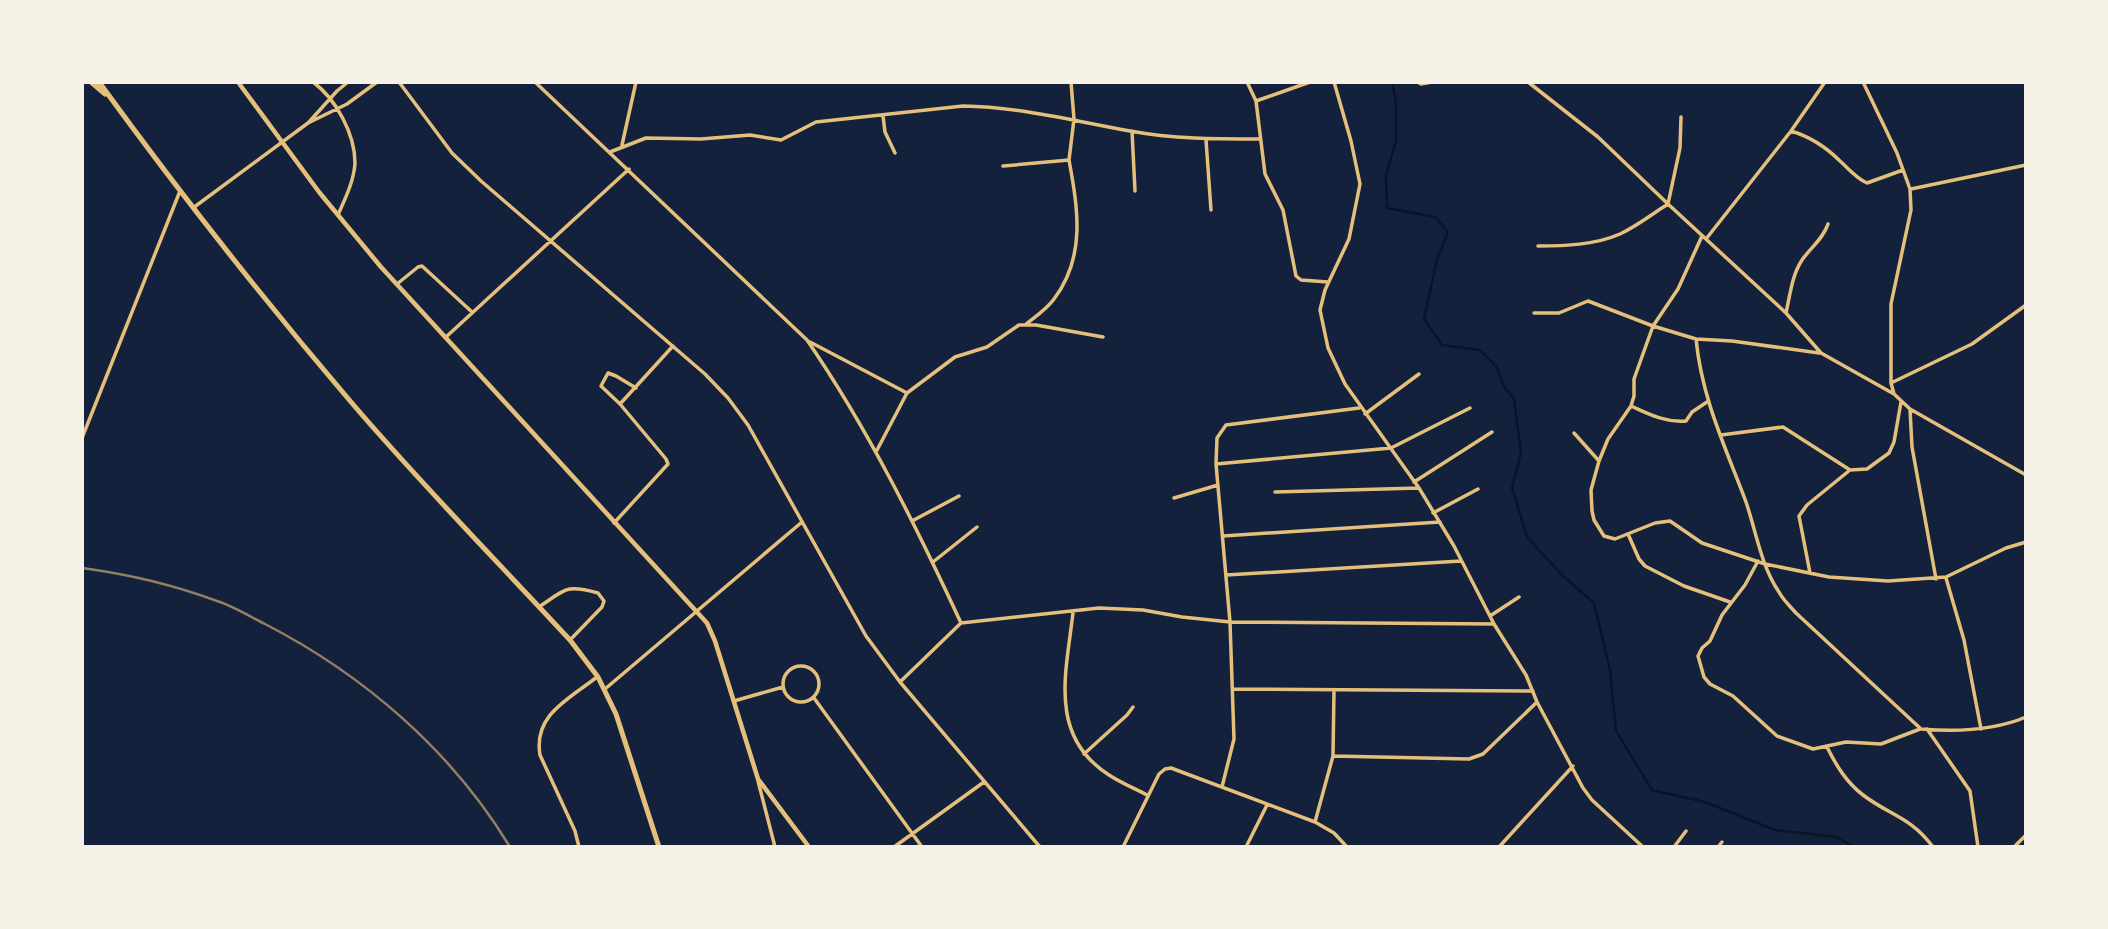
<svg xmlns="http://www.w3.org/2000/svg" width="2108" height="929" viewBox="0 0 2108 929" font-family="'Asap Condensed',sans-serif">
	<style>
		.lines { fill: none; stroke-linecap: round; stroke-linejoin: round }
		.stream { stroke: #0b132b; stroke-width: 2.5 }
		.minor { stroke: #e5c07b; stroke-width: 3.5 }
		.tertiary { stroke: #e5c07b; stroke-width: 4.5 }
		.primary { stroke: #e5c07b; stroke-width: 5 }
		.rail { stroke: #918062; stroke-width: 2.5 }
	</style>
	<rect width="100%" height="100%" fill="#14213d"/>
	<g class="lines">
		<path class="stream" d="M1392 82 1396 101V140L1386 176 1387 208 1435 217 1448 232 1437 259 1424 319 1442 345 1480 350 1496 366 1504 386 1514 399 1521 453 1512 488 1527 537 1563 576 1594 603 1610 670 1616 731 1652 790 1705 802 1775 830 1836 837 1854 847"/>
		<path class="minor" d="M313 82C336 99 355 134 355 163 354 181 345 199 338 215
			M399 82 452 153 481 181 705 374 728 398 748 425 866 636 900 682 1040 847
			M535 82 807 340C868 429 916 526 961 623
			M1247 82 1256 101 1265 174 1283 210 1296 276 1301 280 1328 282
			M1334 82 1351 141 1360 184 1349 239 1325 290 1320 310 1328 348 1345 384 1419 488 1454 546 1494 624 1526 675 1537 702 1583 788 1592 800 1643 847
			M1417 82 1421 84 1432 82
			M1528 82 1598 137 1668 204 1786 313 1821 353 1894 394
			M1863 82 1897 153 1910 189 1911 210 1891 304V383L1894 394 1910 409 2026 475
			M1256 101 1310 82
			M883 116 885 132 895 153
			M309 122 337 91 348 82
			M1132 131 1135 191
			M1791 131C1811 137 1825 146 1840 161 1849 169 1856 178 1867 183L1903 170
			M1206 140 1211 210
			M622 145 636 82
			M610 152 646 138 701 139 750 135 781 140 816 122 963 106C1020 107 1075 121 1130 131 1173 139 1216 139 1260 139
			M1003 166 1069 160 1074 119 1071 82
			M1911 189 2026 165
			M193 208 308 123 347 104 377 82
			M1702 236 1678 289 1653 326 1634 379V396L1631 406 1608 439 1599 461 1591 490 1592 511 1594 520 1604 536 1615 539 1655 523 1670 521 1702 543 1765 564 1829 577 1888 581 1946 577 2006 548 2026 542
			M1706 239 1791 131 1825 82
			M1538 246C1564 246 1595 245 1620 234 1637 226 1652 214 1668 204L1680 148 1681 117
			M397 284 418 267 422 266 472 312
			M1534 313H1559L1588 301 1653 326 1696 339 1732 341 1819 353
			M1786 313C1790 295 1792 275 1802 260 1811 247 1823 239 1828 224
			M1025 325C1035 317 1047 309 1054 299 1086 257 1078 209 1069 160
			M446 337 629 169
			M1696 339C1702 399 1725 446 1746 502 1756 531 1761 566 1779 592 1783 600 1790 606 1796 613L1921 729C1957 732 1993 731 2026 717
			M810 342 907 393
			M1891 383 1972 344 2026 305
			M620 404 601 386 608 373 616 376 636 388
			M1631 406C1649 414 1666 423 1686 421L1692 412 1707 402
			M1910 409 1912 447 1936 579
			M1365 414 1419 374
			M1574 433 1599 461
			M1721 435 1783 427 1850 470 1867 469 1889 453 1894 442 1901 402
			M82 438 180 191
			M876 452 907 393 955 357 987 347 1019 325H1036L1103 337
			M1216 464 1391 448 1470 408
			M1414 482 1492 432
			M1275 492 1419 488
			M1174 498 1218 485
			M1433 513 1478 489
			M912 521 959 496
			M614 523 668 464 666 459 620 404 673 346
			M1628 534 1639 559 1645 566 1684 586 1730 602
			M1223 536 1440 522
			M1758 561 1745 585 1722 615 1710 641 1702 648 1698 656 1704 677 1710 684 1733 696 1777 736 1813 749 1846 742 1881 744 1920 729
			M933 562 977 527
			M1810 573 1799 516 1807 505 1850 470
			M1226 575 1461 561
			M1946 578 1964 640 1981 729
			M539 607C566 589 566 584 598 593L604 601 602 607 570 640
			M1073 613C1066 673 1048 736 1109 775 1121 783 1134 788 1147 795
			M1490 616 1519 597
			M783 684a18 18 0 1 1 36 0a18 18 0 1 1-36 0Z
			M900 682 961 623 1099 608 1143 610 1182 617 1230 622 1494 624
			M605 689 802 522
			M1233 689 1533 691
			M814 698 922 847
			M734 701 783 687
			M1927 729 1970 791 1978 847
			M1827 747C1836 765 1846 782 1863 795 1889 815 1911 817 1933 847
			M1084 754 1127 715 1133 707
			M1333 756 1334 690
			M758 781 775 847
			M1222 787 1234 739 1230 622 1216 464 1217 438 1226 425 1359 408
			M1315 822 1333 756 1469 759 1483 754 1537 702
			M579 847 575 831 540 755C533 715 569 699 597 677
			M894 847 984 782
			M1123 847 1159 774 1165 769 1171 768 1315 822 1334 833 1347 847
			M1246 847 1267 805
			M1499 847 1573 766
			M1674 847 1686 831
			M1718 847 1722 842
			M2014 847 2026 835"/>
		<path class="tertiary" d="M238 82 319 192 381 267 707 623 715 641 758 779 809 847"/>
		<path class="primary" d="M91 82 105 94
			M99 82C179 192 263 299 351 402 421 484 497 561 570 640L598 677 616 714 659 847"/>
		<path class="rail" d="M82 568C127 574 174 585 217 601 233 606 249 616 265 624 364 675 452 751 510 847"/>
	</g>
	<rect width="2108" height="929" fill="none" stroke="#f6f1e7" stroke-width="168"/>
</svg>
